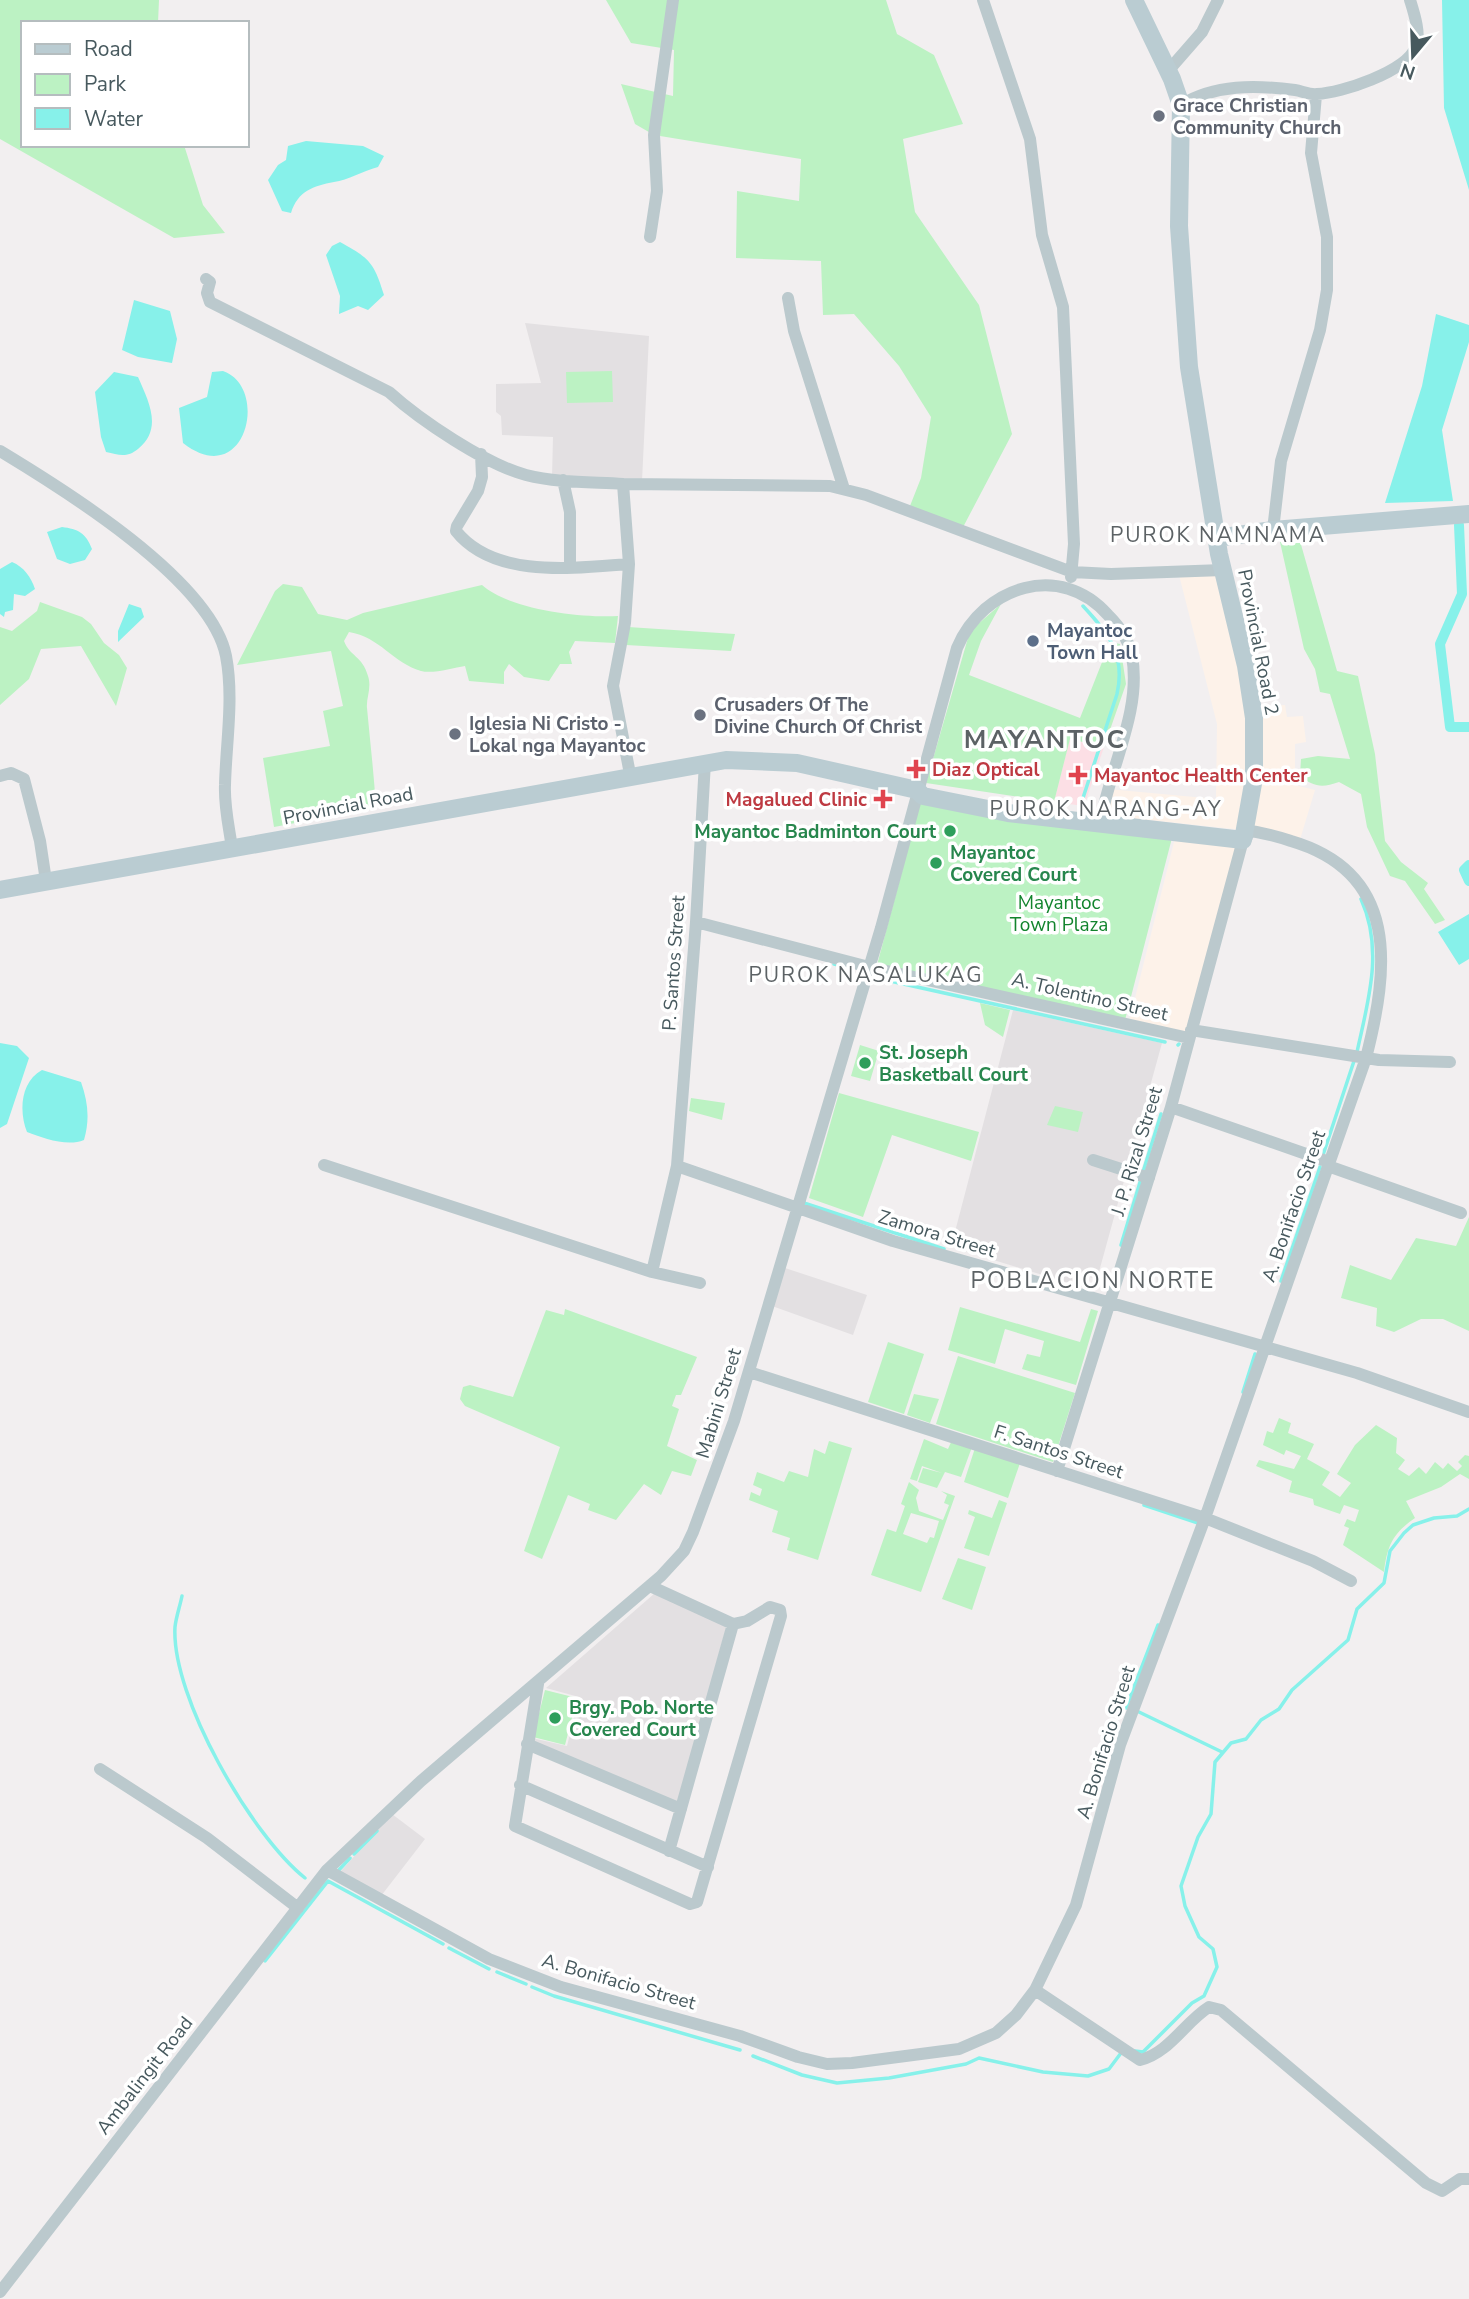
<svg xmlns="http://www.w3.org/2000/svg" width="1469" height="2299" viewBox="0 0 1469 2299" font-family="'Nunito Sans',sans-serif">
	<style>
		.commercial { fill: #fdf2e9 }
		.education { fill: #e3e0e2 }
		.medical { fill: #fcdfe5 }
		.green { fill: #bcf2c3; fill-rule: evenodd }
		.water { fill: #87f1ea }
		.lines { fill: none; stroke-linecap: round; stroke-linejoin: round }
		.stream { stroke: #87f1ea; stroke-width: 3.5 }
		.canal { stroke: #87f1ea; stroke-width: 10 }
		.street { stroke: #bbc9cd; stroke-width: 12 }
		.secondary { stroke: #baccd2; stroke-width: 18 }
		.worship-dot { fill: #6b7280; stroke: #fff; stroke-width: 2.5 }
		.service-dot { fill: #5c6f8a; stroke: #fff; stroke-width: 2.5 }
		.health-dot { fill: #e0444e; stroke: #fff; stroke-width: 2.5 }
		.leisure-dot { fill: #2e9e5b; stroke: #fff; stroke-width: 2.5 }
		.labels { text-anchor: middle; stroke-width: 7; stroke-linejoin: round; paint-order: stroke }
		.worship-label { font-size: 19px; font-weight: bold; fill: #5b616d; stroke: #fff; text-anchor: start }
		.service-label { font-size: 19px; font-weight: bold; fill: #4e5e75; stroke: #fff; text-anchor: start }
		.street-label { font-size: 19px; fill: #47595e; stroke: #fff }
		.health-label { font-size: 19px; font-weight: bold; fill: #be3a42; stroke: #fff; text-anchor: start }
		.leisure-label { font-size: 19px; font-weight: bold; fill: #27864d; stroke: #fff; text-anchor: start }
		.park-label { font-size: 19px; fill: #12842d; stroke: #fff }
		.neighbourhood-label { font-size: 21px; letter-spacing: 2px; fill: #5c6265; stroke: #fff }
		.quarter-label { font-size: 23px; letter-spacing: 2px; fill: #5c6265; stroke: #fff }
		.district-label { font-size: 26px; font-weight: bold; letter-spacing: 2px; fill: #5c6265; stroke: #fff }
	</style>
	<rect width="100%" height="100%" fill="#f2eff0"/>
	<path class="commercial" d="M1223 570 1252 707 1285 705 1287 717 1303 716 1306 742 1295 744V785L1315 790 1299 843 1244 830 1101 815 1108 789 1216 799 1217 724 1178 571Z
		M1176 834 1239 842 1186 1036 1129 1022Z"/>
	<path class="education" d="M525 323 649 336 642 481 552 477 553 437 502 435 501 416 496 412V384L541 383Z
		M1013 1010 1162 1043 1097 1279 1086 1276 1082 1287 951 1247Z
		M785 1268 867 1295 853 1335 772 1306Z
		M655 1593 727 1624 678 1804 531 1741 532 1738 567 1746 579 1697 546 1688Z
		M392 1814 425 1839 381 1896 340 1872Z"/>
	<path class="medical" d="M1070 738 1104 747 1084 806 1054 802Z"/>
	<path class="green" d="M0 0H159L158 23H23V145H184L203 205 225 233 174 238 0 139Z
		M606 0H886L897 34 934 55 963 124 903 139 915 212 979 305 1012 434 961 531 908 511 921 478 931 417 899 366 854 314 823 315 821 261 736 258 737 191 799 201 801 159 654 135 635 124 621 84 673 96 674 50 631 43Z
		M612 371 613 402 567 403 566 372Z
		M1300 541 1337 671 1358 676 1375 754 1385 841 1401 862 1428 883 1424 889 1445 920 1435 924 1405 881 1390 876 1367 827 1361 794 1339 782C1322 788 1314 787 1300 776L1301 759 1318 756 1350 759 1330 694 1320 692 1315 669 1304 649 1280 542Z
		M283 584 302 587 318 614 347 620 363 613 482 585C510 610 582 618 618 616L615 643 575 641 569 652 572 664H560L549 681 524 677 509 664 504 672V684L469 681 465 666C453 668 433 674 421 671 393 663 380 637 349 632L344 641C350 657 362 655 368 676 372 688 366 698 367 708 370 741 374 774 376 808L274 827 263 758 330 746 323 711 343 706 331 651 237 665 275 591Z
		M40 602 82 617 91 624 104 643 119 655 127 668 116 706 81 646 41 649 29 679 0 705V627L12 631 37 611Z
		M1001 604 981 641 969 675 1080 718 1110 642 1120 644 1126 684 1104 747 1070 739 1054 802 926 783 970 631Z
		M628 627 735 634 731 651 626 645Z
		M921 800 1173 834 1125 1020 877 965Z
		M980 1003 1010 1010 1003 1037 985 1025Z
		M860 1045 879 1051 870 1081 851 1076Z
		M839 1093 979 1132 971 1161 892 1135 863 1217 809 1198Z
		M691 1098 725 1103 722 1120 689 1111Z
		M1055 1106 1083 1112 1078 1132 1047 1125Z
		M1469 1217V1331L1443 1319H1421L1394 1332 1376 1326 1377 1308 1341 1298 1350 1265 1391 1280 1416 1238 1456 1246Z
		M960 1307 1080 1342 1091 1309 1098 1311 1076 1385 1022 1369 1027 1354 1040 1357 1044 1341 1005 1329 995 1364 948 1350Z
		M565 1309 697 1357 681 1395H676L672 1406 679 1409 667 1446 697 1460 691 1476 672 1471 661 1495 644 1484 616 1520 588 1510 590 1504 568 1495 542 1559 524 1551 560 1447 465 1406 460 1399 463 1387 470 1385 513 1397 546 1310 564 1315Z
		M888 1342 924 1354 904 1414 868 1402Z
		M958 1356 1075 1393 1053 1462 936 1424Z
		M914 1394 939 1399 930 1423 907 1415Z
		M1279 1418 1291 1423 1288 1433 1314 1444 1307 1459 1330 1472 1322 1485 1340 1497 1351 1483 1337 1474 1355 1445 1376 1425 1397 1438 1396 1453 1405 1460 1398 1469 1409 1476 1419 1467 1426 1474 1435 1462 1443 1469 1448 1463 1457 1471 1462 1466 1458 1462 1465 1455 1469 1456V1479L1460 1474 1441 1487 1406 1501 1415 1518C1393 1533 1387 1546 1384 1572L1343 1545 1349 1528 1344 1526 1347 1519 1355 1522 1359 1510 1344 1505 1340 1514 1314 1505 1313 1499 1289 1492 1292 1481 1256 1466 1259 1460 1294 1469 1301 1456 1286 1450 1284 1455 1263 1445 1267 1431 1273 1433Z
		M924 1439 948 1449 952 1440 972 1447 961 1477 945 1472 937 1488 918 1482 923 1468 942 1473 922 1466 917 1481 910 1479Z
		M829 1441 852 1448 818 1560 787 1550 790 1538 772 1532 778 1511 749 1500 751 1492 760 1496 762 1489 753 1485 757 1472 784 1482 789 1471 808 1477 814 1449 825 1454Z
		M975 1448 1020 1463 1008 1498 964 1482Z
		M909 1482 919 1490 916 1498 919 1511 943 1520 949 1505 944 1503 947 1495 941 1491 955 1496 921 1592 871 1575 887 1529 896 1532 905 1506 901 1504ZM911 1513 939 1521 934 1538 930 1537 927 1543 903 1534Z
		M999 1500 1007 1503 989 1556 964 1548 975 1517 968 1514 969 1510 992 1518Z
		M958 1558 986 1567 972 1610 942 1599Z
		M545 1690 577 1698 565 1745 533 1737Z"/>
	<path class="water" d="M1442 0H1469V190L1444 108Z
		M306 141 363 146 384 156 378 167C363 171 348 180 334 182 313 186 298 191 291 213L282 211 268 180 278 165 286 160 288 146Z
		M340 242C369 258 374 262 384 295L368 310 358 306 339 314 340 296 326 255 332 246Z
		M134 300 170 311 177 339 172 363 138 357 122 350Z
		M1436 314 1469 325V342L1442 430 1453 501 1385 503 1422 386Z
		M223 371C270 387 246 492 183 443L179 408 207 397 212 372Z
		M114 372 138 377C149 402 163 429 138 449 127 458 119 455 106 452L101 437 95 392Z
		M62 527C78 529 86 533 92 549L85 560 70 564 57 559 47 532Z
		M12 562C24 567 31 577 35 589L25 596 14 594 13 610 5 612 4 617 0 614V569Z
		M129 604 141 608 144 617 118 642V631Z
		M1469 914V959L1459 965 1438 932Z
		M0 1043 17 1046 29 1058 7 1124 0 1128Z
		M42 1070 81 1082C88 1102 90 1119 84 1140 67 1147 43 1138 27 1132 19 1112 20 1082 42 1070Z"/>
	<g class="lines">
		<path class="stream" d="M1081 804 1117 694C1126 654 1108 633 1083 606
			M834 964 846 967
			M872 977 1165 1042
			M1178 1045 1179 1044
			M1357 1052C1368 1001 1384 950 1361 899
			M1323 1155 1354 1061
			M1143 1172 1161 1114
			M804 1201V1203L944 1249
			M1121 1245 1141 1179
			M1281 1281 1320 1167
			M1243 1392 1255 1354
			M1144 1505 1198 1523
			M182 1596C180 1606 176 1617 175 1627 171 1697 252 1836 305 1878
			M1126 1708 1158 1625
			M1139 1712 1222 1752
			M354 1854 377 1831
			M337 1872 350 1858
			M449 1948 489 1969
			M265 1961 328 1881 443 1944
			M497 1972 526 1984
			M532 1987 554 1996 740 2050
			M1135 2051 1143 2052 1192 2003 1204 1996 1217 1967 1213 1949 1199 1937 1185 1906 1181 1886 1198 1837 1211 1814 1215 1762 1231 1743 1246 1739 1261 1720 1279 1709 1292 1690 1348 1640 1357 1609 1384 1583 1390 1551 1404 1533 1413 1525 1434 1518 1457 1516 1469 1509
			M753 2056 802 2075 837 2083 889 2078 966 2064 979 2058 1043 2072 1088 2076 1109 2069 1121 2053"/>
		<path class="canal" d="M1459 525 1462 594 1440 644 1450 727H1469
			M1469 865 1464 870 1469 881"/>
		<path class="street" d="M983 0 1030 139 1042 235 1063 307 1074 544 1071 577
			M1168 71 1202 32 1218 0
			M1181 105C1215 84 1256 85 1295 90 1302 91 1310 95 1317 94 1341 93 1406 72 1416 47 1421 34 1414 13 1410 0
			M650 237 657 191 654 135 673 0
			M206 279 210 282 207 293 210 302 389 392C420 420 485 464 526 475 557 483 591 482 623 484
			M788 298 794 331 844 489
			M0 451C63 489 211 580 226 656 234 698 226 743 225 785 224 806 229 827 232 848
			M481 454 482 477 478 491 457 526 456 531C494 579 575 568 629 564
			M563 480 570 512V568
			M1273 530 1281 461 1320 330 1327 290V237L1311 153 1316 95
			M630 774 613 686 625 623 629 564 623 484 830 486 866 495 1072 572 1111 574 1223 570
			M0 776 11 773 24 779 40 841 46 881
			M696 922 869 967 1189 1038
			M1191 1030 1379 1060 1450 1062
			M1171 1107 1329 1162
			M1093 1160 1149 1178
			M324 1165 652 1272 700 1283
			M677 1166 893 1241 1357 1373 1469 1412
			M1328 1166 1461 1213
			M652 1272 677 1166 696 922 705 762
			M749 1372 1205 1518 1313 1561 1351 1581
			M1057 1471 1171 1107 1243 840 1247 837
			M538 1684 515 1826 690 1904 697 1902 781 1616 780 1610 770 1607 747 1621 733 1624 650 1586
			M527 1744 681 1809
			M100 1769 207 1838 298 1908
			M520 1785 708 1867
			M669 1851 733 1624
			M327 1870 489 1959 561 1987 740 2036 798 2057 827 2064 852 2063 959 2049 996 2033 1016 2015 1035 1990 1076 1905 1120 1745 1205 1518 1366 1058C1389 968 1400 873 1291 841 1276 836 1260 832 1244 830
			M1035 1990 1140 2060C1169 2053 1185 2022 1209 2007L1221 2010 1426 2183 1442 2191 1460 2179H1469
			M0 2292 327 1870 421 1781 661 1576 684 1551 693 1532 734 1421 881 928 957 648C983 586 1061 561 1108 615 1119 626 1129 640 1132 656 1142 712 1109 769 1100 824"/>
		<path class="secondary" d="M1217 538 1273 530 1469 514
			M0 890 726 760 797 763 917 790 923 796 1008 813 1243 840 1254 778V718L1246 666 1219 554 1189 367 1179 226 1181 105 1172 79 1134 0"/>
	</g>
	<g class="worship-dot">
		<circle cx="1159" cy="116" r="7"/>
		<circle cx="700" cy="715" r="7"/>
		<circle cx="455" cy="734" r="7"/>
	</g>
	<circle class="service-dot" cx="1033" cy="641" r="7"/>
	<g class="health-dot">
		<path d="M912.5 758.5h7v7h7v7h-7v7h-7v-7h-7v-7h7z"/>
		<path d="M1074.5 764.5h7v7h7v7h-7v7h-7v-7h-7v-7h7z"/>
		<path d="M879.5 788.5h7v7h7v7h-7v7h-7v-7h-7v-7h7z"/>
	</g>
	<g class="leisure-dot">
		<circle cx="950" cy="831" r="7"/>
		<circle cx="936" cy="863" r="7"/>
		<circle cx="865" cy="1063" r="7"/>
		<circle cx="555" cy="1718" r="7"/>
	</g>
	<g class="labels">
		<g class="worship-label">
			<text x="1173" y="112">Grace Christian<tspan x="1173" dy="22">Community Church</tspan></text>
			<text x="714" y="711">Crusaders Of The<tspan x="714" dy="22">Divine Church Of Christ</tspan></text>
			<text x="469" y="730">Iglesia Ni Cristo -<tspan x="469" dy="22">Lokal nga Mayantoc</tspan></text>
		</g>
		<g class="service-label">
			<text x="1047" y="637">Mayantoc<tspan x="1047" dy="22">Town Hall</tspan></text>
		</g>
		<g class="street-label">
			<text transform="translate(1259 642) rotate(79)" y="7">Provincial Road 2</text>
			<text transform="translate(348 805) rotate(-11)" y="7">Provincial Road</text>
			<text transform="translate(673 963) rotate(-86)" y="7">P. Santos Street</text>
			<text transform="translate(1090 996) rotate(13)" y="7">A. Tolentino Street</text>
			<text transform="translate(1136 1151) rotate(-73)" y="7">J. P. Rizal Street</text>
			<text transform="translate(1293 1206) rotate(-71)" y="7">A. Bonifacio Street</text>
			<text transform="translate(937 1233) rotate(17)" y="7">Zamora Street</text>
			<text transform="translate(718 1403) rotate(-73)" y="7">Mabini Street</text>
			<text transform="translate(1059 1451) rotate(18)" y="7">F. Santos Street</text>
			<text transform="translate(1105 1742) rotate(-73)" y="7">A. Bonifacio Street</text>
			<text transform="translate(619 1981) rotate(16)" y="7">A. Bonifacio Street</text>
			<text transform="translate(144 2075) rotate(-52)" y="7">Ambalingit Road</text>
		</g>
		<g class="health-label">
			<text x="932" y="776">Diaz Optical</text>
			<text x="1094" y="782">Mayantoc Health Center</text>
			<text x="867" y="806" text-anchor="end">Magalued Clinic</text>
		</g>
		<g class="leisure-label">
			<text x="936" y="838" text-anchor="end">Mayantoc Badminton Court</text>
			<text x="950" y="859">Mayantoc<tspan x="950" dy="22">Covered Court</tspan></text>
			<text x="879" y="1059">St. Joseph<tspan x="879" dy="22">Basketball Court</tspan></text>
			<text x="569" y="1714">Brgy. Pob. Norte<tspan x="569" dy="22">Covered Court</tspan></text>
		</g>
		<g class="park-label">
			<text x="1059" y="909">Mayantoc<tspan x="1059" dy="22">Town Plaza</tspan></text>
		</g>
		<g class="neighbourhood-label">
			<text x="1218" y="542">PUROK NAMNAMA</text>
			<text x="1106" y="816">PUROK NARANG-AY</text>
			<text x="866" y="982">PUROK NASALUKAG</text>
		</g>
		<g class="quarter-label">
			<text x="1093" y="1288">POBLACION NORTE</text>
		</g>
		<g class="district-label">
			<text x="1045" y="748">MAYANTOC</text>
		</g>
	</g>
	<rect x="21" y="21" width="228" height="126" fill="#ffffff" stroke="#b5bdbf" stroke-width="2"/>
	<rect x="35" y="44" width="35" height="10" fill="#baccd2" stroke="#b5bdbf" stroke-width="2"/>
	<text x="84" y="56" font-size="21" fill="#47595e">Road</text>
	<rect x="35" y="74" width="35" height="21" fill="#bcf2c3" stroke="#b5bdbf" stroke-width="2"/>
	<text x="84" y="91" font-size="21" fill="#47595e">Park</text>
	<rect x="35" y="108" width="35" height="21" fill="#87f1ea" stroke="#b5bdbf" stroke-width="2"/>
	<text x="84" y="126" font-size="21" fill="#47595e">Water</text>
	<g transform="translate(1413 56) rotate(199)" stroke="#ffffff" stroke-width="5" paint-order="stroke">
	<path d="M0-5L12 26L0 18L-12 26Z" fill="#47595e"/>
	<text y="-10" font-size="19" font-weight="bold" text-anchor="middle" fill="#47595e">N</text>
	</g>
</svg>
